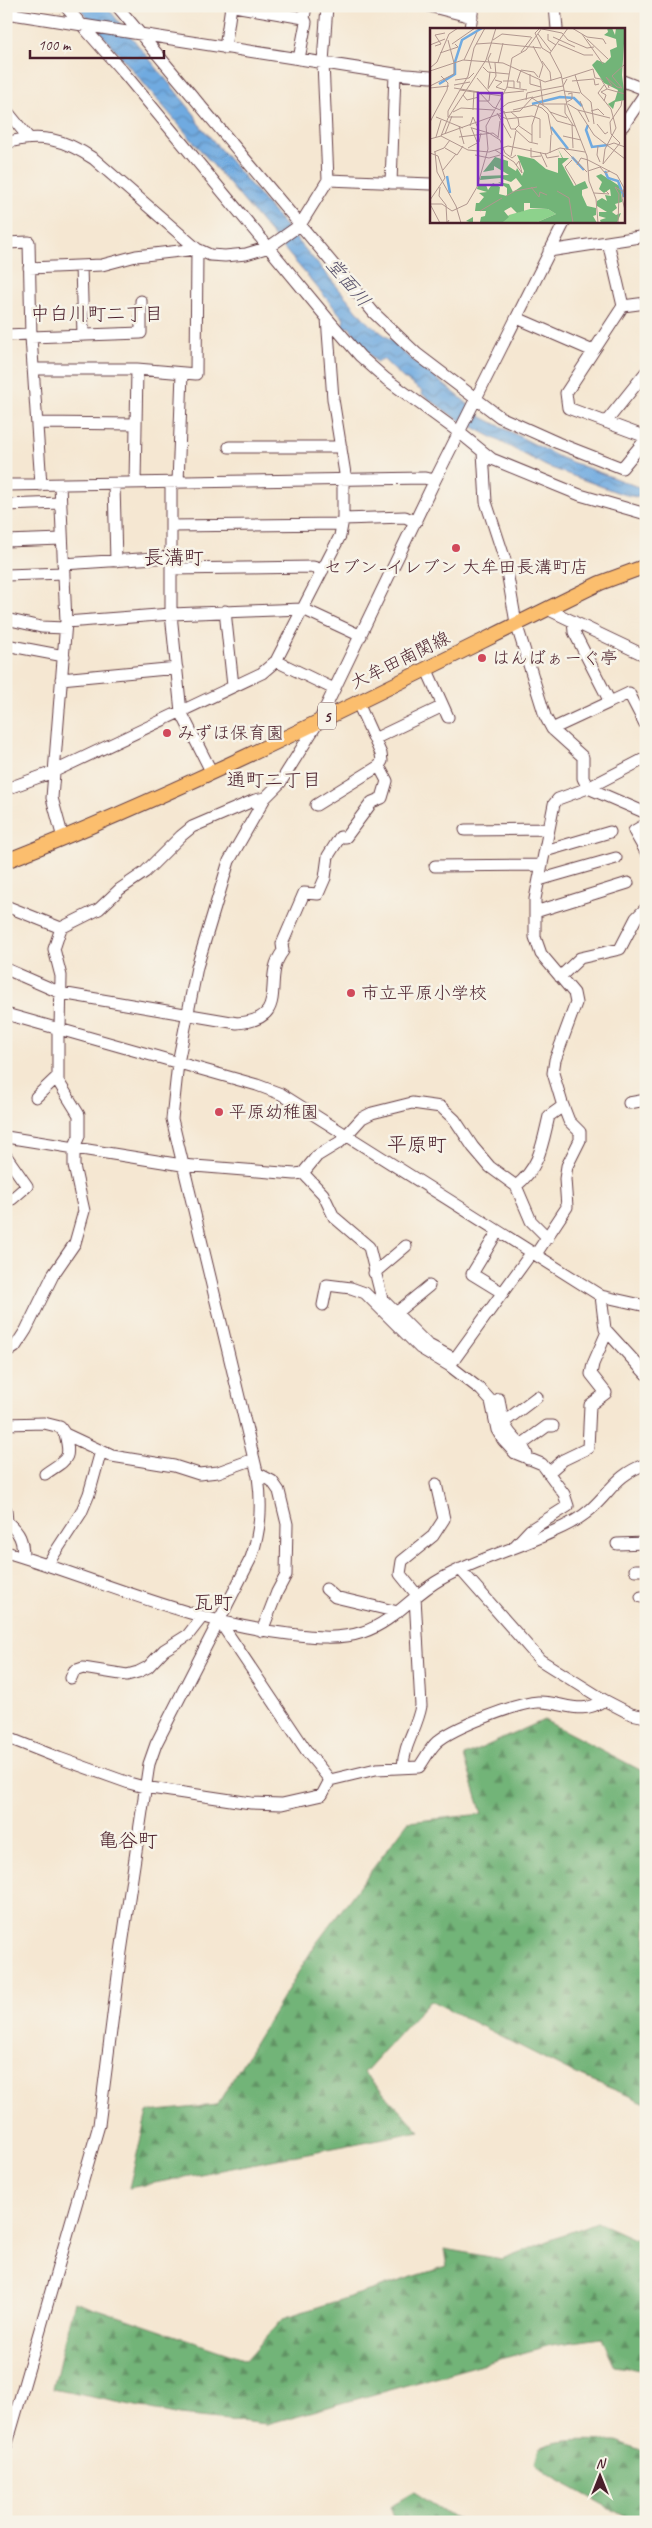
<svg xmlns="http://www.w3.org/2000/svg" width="652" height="2528" viewBox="0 0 652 2528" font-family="Caveat,'Klee One',sans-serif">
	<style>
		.forest { fill: url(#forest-firs); stroke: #5e6a52 }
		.water { fill: url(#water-waves); stroke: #5d6486 }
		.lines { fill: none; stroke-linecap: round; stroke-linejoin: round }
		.minor-casing { stroke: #643d44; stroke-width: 13 }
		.major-casing { stroke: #643d44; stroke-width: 16 }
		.minor { stroke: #fff; stroke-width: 11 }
		.major { stroke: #fbbe6e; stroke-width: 14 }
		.poi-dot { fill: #d1495b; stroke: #f7f3e8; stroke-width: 2 }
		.labels { text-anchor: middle; stroke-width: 5; stroke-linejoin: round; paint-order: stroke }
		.shield { fill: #f7f3e8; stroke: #7e5f64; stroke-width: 1 }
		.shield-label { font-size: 16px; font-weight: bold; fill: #4a1f2b }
		.poi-label { font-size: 18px; fill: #4a1f2b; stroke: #f7f3e8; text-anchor: start }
		.street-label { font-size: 18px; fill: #4a1f2b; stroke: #f7f3e8 }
		.water-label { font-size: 19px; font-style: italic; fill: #57506a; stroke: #f7f3e8 }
		.neighbourhood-label { font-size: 19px; fill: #4a1f2b; stroke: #f7f3e8 }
		.quarter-label { font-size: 20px; fill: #4a1f2b; stroke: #f7f3e8 }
		.inset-river { fill: none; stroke: #70aae0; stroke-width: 2.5 }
		.inset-road { fill: none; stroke: #b1978f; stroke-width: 1 }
		.view { fill: #7b2cbf; fill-opacity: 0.15; stroke: #7b2cbf; stroke-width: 2.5 }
		.inset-edge { fill: none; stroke: #4a1f2b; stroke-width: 2.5 }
	</style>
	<defs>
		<pattern id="forest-firs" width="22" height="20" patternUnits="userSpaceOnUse" patternTransform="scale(1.25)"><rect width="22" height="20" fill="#72b478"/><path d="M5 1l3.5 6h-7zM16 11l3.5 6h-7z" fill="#609263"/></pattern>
		<pattern id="water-waves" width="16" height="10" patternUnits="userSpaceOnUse" patternTransform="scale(1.25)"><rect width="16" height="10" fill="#70aae0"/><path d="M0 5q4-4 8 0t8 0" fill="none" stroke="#5e8ab6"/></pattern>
	</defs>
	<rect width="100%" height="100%" fill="#f7f3e8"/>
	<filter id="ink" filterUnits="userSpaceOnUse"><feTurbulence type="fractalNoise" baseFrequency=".02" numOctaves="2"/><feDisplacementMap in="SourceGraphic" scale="10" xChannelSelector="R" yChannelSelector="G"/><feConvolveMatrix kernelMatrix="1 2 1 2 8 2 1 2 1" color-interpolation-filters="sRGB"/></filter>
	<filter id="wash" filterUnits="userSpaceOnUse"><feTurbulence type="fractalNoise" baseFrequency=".0096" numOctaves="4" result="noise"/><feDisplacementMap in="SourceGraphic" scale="20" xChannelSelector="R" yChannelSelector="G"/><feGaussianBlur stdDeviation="1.12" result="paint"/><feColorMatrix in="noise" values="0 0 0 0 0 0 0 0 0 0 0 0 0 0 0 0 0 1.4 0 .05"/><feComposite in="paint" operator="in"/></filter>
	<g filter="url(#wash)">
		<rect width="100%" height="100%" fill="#f5e7d2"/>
		<path class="forest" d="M544 1720 646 1773V2103L567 2070 430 2000 364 2073 420 2131 129 2188 147 2112 217 2105 315 1945 408 1822 482 1814 464 1756Z
			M597 2222 646 2244V2371L615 2366 602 2338 551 2345 267 2424 180 2415 53 2389 74 2301 246 2360 283 2318 447 2266 444 2249 502 2259Z
			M617 2441 646 2452V2522H635L545 2473 535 2462 539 2448C562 2437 593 2441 617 2441Z
			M414 2492 461 2522H396L390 2506Z"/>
		<path class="water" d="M78 6H106L195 115 198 123 367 322 398 345 401 351 461 398 482 417 561 458 646 490V499L622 494 546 466 454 417 422 394V391L403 378 383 359 376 362 349 327 342 328 344 319Z"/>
	</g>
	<g filter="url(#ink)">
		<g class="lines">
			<defs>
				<path id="minor" d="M65 6 124 73 327 318 360 356 386 379 460 433 492 459 580 495 646 514
					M117 6 374 313 417 354 500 417 558 443 622 468 646 439
					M234 6 304 18 306 6
					M429 6 472 17
					M555 6 557 29
					M6 13 395 74 431 77
					M470 29 473 6
					M225 48 231 6
					M299 59 306 22 304 18
					M623 81 646 90
					M6 110 28 137
					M623 126 646 92
					M6 143C41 133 64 139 94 159L197 249 210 255 225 256 246 254 269 247 300 225 328 180 323 62 327 6
					M328 180 431 184
					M391 183 395 74
					M608 242 623 306 566 393 568 408 646 437
					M6 243 29 242 31 337 41 485
					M549 251 646 236
					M81 266 83 335
					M29 268 102 265 136 256 197 249
					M623 306 646 303
					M327 318 333 399 346 480
					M517 318 593 351
					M6 335 31 334
					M31 337 141 333V301
					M33 369H137L196 374 197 249
					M606 422 646 372
					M38 423 136 424
					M229 447H341
					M483 452 486 502 505 560 516 623 545 716 552 729 583 757V778L588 788 646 813
					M135 483 137 369
					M171 483V614L181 712 211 771
					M178 483 182 373
					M114 484 116 561
					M6 485 424 478 435 480
					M60 485 66 622 52 798 63 838
					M6 505 61 503
					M343 519 405 517 416 522
					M171 526 342 524
					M6 541 62 539
					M63 564 171 557
					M171 569 313 567 323 570
					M6 575 64 573
					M547 609 646 656
					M225 611 233 686
					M6 619 41 627 65 628
					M573 621 574 632 610 702 629 693 646 726
					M66 622 171 614 303 609 361 636
					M6 645 64 656
					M276 661 334 689
					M426 668 448 717
					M61 679 177 668
					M552 729 610 702
					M374 739 443 706
					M6 789 53 772 262 673 276 661 340 536 343 519V480
					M316 805 379 766 382 761 381 754 357 701
					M646 824 634 831 646 852
					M465 830 549 829
					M545 851 610 832
					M435 866 542 865
					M539 880 616 858
					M6 906 61 928
					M535 912 628 883
					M6 969 61 993 237 1023C293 1019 260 980 283 951L282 944 304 893 318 894 325 878 328 856 340 837H346L372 802 382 798 387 781 379 766
					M560 977 580 958 620 949 636 918 646 908
					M6 1014 257 1085 281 1094 601 1296 646 1306
					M60 1030 61 976 54 949 61 928 99 909 120 889 145 872 181 836 192 827 255 800 265 798
					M36 1097 58 1076
					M629 1103 646 1100
					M6 1137 182 1165 295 1174 303 1173 317 1156 340 1142 362 1118 372 1113 412 1103 441 1107 455 1120 473 1147 490 1167 516 1186 531 1221 548 1238
					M6 1156 27 1186 12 1199
					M303 1173 323 1194 334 1217 369 1247 382 1299 427 1344 455 1359
					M516 1186C540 1167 542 1145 549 1116L563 1106
					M498 1231 472 1274 503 1293
					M536 1254 567 1207 565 1179 567 1166 580 1140V1132L569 1121 562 1103 553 1073 555 1060 576 1003 574 993 541 954 535 937V899L554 804 558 799 588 788 646 758
					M374 1273 406 1246
					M601 1296 605 1329 646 1374
					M323 1305 327 1285 351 1288 365 1293 420 1348 450 1366 481 1390 491 1401 497 1430 503 1440 515 1453 542 1464 564 1494 568 1506 530 1530 515 1546
					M396 1313 429 1286
					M6 1353 15 1347 26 1330 53 1275 75 1243 84 1211 74 1166V1148L79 1136V1115L58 1081V1029
					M451 1364 532 1252
					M499 1399C501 1410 502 1423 510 1433 517 1442 526 1447 528 1459
					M504 1422 537 1397
					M6 1424 44 1423 60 1427 65 1434 112 1456 174 1466 199 1474 218 1472 254 1459
					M521 1445 547 1426H553
					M257 1473 272 1481 279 1491 287 1524 286 1575 277 1592 262 1631
					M548 1473 563 1460 588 1448 590 1405 606 1393 591 1374 593 1364 607 1332
					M45 1474C66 1459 72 1461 65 1434
					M6 1510 7 1522C20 1533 23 1540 23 1557
					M617 1544 646 1543
					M6 1552C100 1580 190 1622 289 1634 313 1637 340 1640 363 1632 394 1622 413 1594 441 1579 476 1559 516 1549 552 1532 566 1526 580 1519 591 1509 612 1490 616 1475 646 1464
					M47 1565 81 1513 89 1494 101 1451
					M460 1569 540 1660 604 1700 631 1714 646 1717
					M635 1570H646
					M326 1589 335 1597 398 1612
					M417 1595 400 1574 402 1561 433 1536 444 1519 436 1484
					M641 1597H646
					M220 1622 308 1753 330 1780
					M71 1678 74 1671 83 1668 127 1675 138 1672 148 1667 164 1650 188 1635 202 1617
					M6 1737 59 1758 129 1783 144 1787 251 1803 282 1804 322 1795 330 1780 376 1769 419 1767C425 1759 430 1748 437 1742 452 1728 517 1703 538 1702 562 1701 581 1717 604 1700
					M403 1767C404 1743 417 1729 421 1706L415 1597
					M6 2447 99 2125 121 1952 149 1764 156 1744 251 1558C261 1530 262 1505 258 1476L172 1119 178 1063 197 967 229 861 265 798 280 783 320 719 435 480 565 221"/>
				<path id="major" d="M6 861C209 781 404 679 600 583L646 566"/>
			</defs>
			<use href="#minor" class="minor-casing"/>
			<use href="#major" class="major-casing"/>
			<use href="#minor" class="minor"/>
			<use href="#major" class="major"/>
		</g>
	</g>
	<g class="poi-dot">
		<circle cx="456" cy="548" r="5"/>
		<circle cx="482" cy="658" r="5"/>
		<circle cx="167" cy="733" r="5"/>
		<circle cx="351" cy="993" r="5"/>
		<circle cx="219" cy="1112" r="5"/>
	</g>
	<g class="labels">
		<rect class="shield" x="318" y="702.5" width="18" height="27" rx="4"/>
		<g class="shield-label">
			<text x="327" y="722">5</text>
		</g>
		<g class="poi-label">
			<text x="456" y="573" text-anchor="middle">セブン−イレブン 大牟田長溝町店</text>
			<text x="492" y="664">はんばぁーぐ亭</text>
			<text x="177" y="739">みずほ保育園</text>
			<text x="361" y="999">市立平原小学校</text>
			<text x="229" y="1118">平原幼稚園</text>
		</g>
		<g class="street-label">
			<text transform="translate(400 660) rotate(-26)" y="6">大牟田南関線</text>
		</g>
		<g class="water-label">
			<text transform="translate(349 282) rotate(50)" y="7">堂面川</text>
		</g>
		<g class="neighbourhood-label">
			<text x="97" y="320">中白川町二丁目</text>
			<text x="274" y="786">通町二丁目</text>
		</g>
		<g class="quarter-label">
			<text x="174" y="564">長溝町</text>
			<text x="417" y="1151">平原町</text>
			<text x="213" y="1609">瓦町</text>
			<text x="128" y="1847">亀谷町</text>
		</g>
	</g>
	<g transform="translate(430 28)">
		<rect width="195" height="195" fill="#f5e7d2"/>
		<path d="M100 181H118L126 186 105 195H72L79 187Z" fill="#8dd28c"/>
		<path d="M177 0H182L185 7 186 0H195L192 47 195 72 185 74 183 81 178 76 185 72 188 62 174 55 162 37 167 32 175 35 181 29 180 22 187 19 186 11 174 7 178 4ZM128 121 133 130H139L132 136 144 158 155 153 158 160 152 162V167L157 178 166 180V187L163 188 167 195H105L126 186 118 181 100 180V175H94V183L87 185 81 179 74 183 79 189 72 195H43L36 193 43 189V194H50L51 189 55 188 56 183H45L46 175H49L54 169 49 165 57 164 47 161 48 157H56L58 162 63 155 70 159 69 166 77 168V160L68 154 79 156 83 164 92 158 86 150 81 154 70 150 50 152 51 148 79 147 64 138V142L53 144 65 129 78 133V138L86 143 87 140 92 148 94 143 87 127 104 131 116 141 128 145V130H132ZM171 146 191 159 192 174 185 176 187 180 182 184 186 187 191 185 187 195H171L170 192 176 190 169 188V184H177L167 178V173L172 170 177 173 175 167 181 168 180 161 174 165 169 161 172 154 166 148Z" fill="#72b478"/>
		<path class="inset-river" d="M9 56 25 46V34L32 12 52 0M102 76 130 69 144 70 152 78M158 97 156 102 162 119 178 117M121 99 138 121M142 129 154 142M175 143 178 150 188 153 194 169M17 148 20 165"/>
		<path class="inset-road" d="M110 0 105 5 112 20 120 25M142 0 157 9 173 11 176 16M112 1 132 5 138 12 157 20 164 19M108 6 121 23M118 6V12L126 17M152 6 173 36M123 9 145 19M157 11 178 31M18 12 24 35M63 12 72 6 101 9M61 15 111 20M22 16 45 0M46 16 61 15M128 16 154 27H163M0 17 15 11M5 18 11 16 5 7 15 5M103 18 113 37 109 50M91 24 102 9M10 25 28 19 25 16M120 25 131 46 137 77 157 128 159 153 166 171 168 195M120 25 138 0M34 32 47 4M112 33 120 44 121 53M68 35 73 15M53 39 58 44 79 46M0 40 7 34 19 6 28 0M61 41 58 31 61 25M0 43 33 32 73 35 115 54 132 49M100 46V56L111 59M145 47 151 65 161 74 164 96M47 50 60 65 59 73H47M132 51 163 41 165 50 171 51 177 61 195 66M25 52 39 50 44 45M65 52 72 54 66 59 75 62M110 52 113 77M73 53H84V60M142 53 164 51 165 57 169 56M24 57 40 54M0 58 24 46V35M77 59 97 62M0 60 19 58M24 60 49 64 63 79 75 84M58 60 60 44M90 60V54H87L91 42 104 44 108 49M179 60 178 57 182 58 176 49 187 59 192 60 182 48 195 36M58 61 66 48 65 35M30 62 72 68M112 62 133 58 137 51M134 63 150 65M74 65 94 63M33 67 37 72 49 69M102 70 117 80 127 93 145 98M96 72 97 65 111 62M150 73 159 94M174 73 176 67 171 64 177 61M137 74 142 71V65L138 66M135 76V85L143 97M138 76 148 82 180 90M70 81 78 75 103 69M43 82 44 63M83 82 104 77 112 80 118 86 122 107M148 82 164 107 195 131M161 83 168 81 174 87M23 84 31 80 64 82M74 84 81 101H85L99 114 108 116M81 84 88 90 89 97 85 101M120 84 137 90M67 85 81 110M68 87 77 91 102 88 110 91V110M6 89 33 100M33 89H18V83L38 48 44 20 55 0M0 94 17 62 18 55 11 48M167 96 175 106 178 104M142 97 143 120M29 98 34 116M40 98 43 89 48 100M89 98 102 107M41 99 47 114M42 100 59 105 70 112 75 125 82 130 86 127M15 106 22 88M11 107 72 85 90 83 102 70 134 62M11 108 38 122 59 124 78 118 116 126 130 120 155 124M133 108 151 112M6 109 11 92M29 109 63 105 68 109M68 110 70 93M0 111 11 108 18 90 56 32 66 0M102 114V97L109 76H137M178 117 184 115 195 119M168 118 167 127 170 134M15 120 27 127 33 118M38 120 49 114 51 105M101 120V129L111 128M134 121 157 144M65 122 84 134 92 145 89 133 86 137M4 124 14 120 20 112M5 124 7 144 26 178 31 195M110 124 117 139M0 125 8 128 15 150 0 172M115 125 117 130 129 128M120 125 121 107M45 127 59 130 70 127M81 128 86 103M142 132 135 139 146 157M173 136 190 115 181 106 180 94 191 78 192 72M173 136 175 121 186 100 181 81 168 65 174 57M147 137 151 130 158 132 187 147 194 160 192 170 195 182M13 142 26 126M158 143 170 139 175 145 180 143M10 159 9 168 16 177 17 195 19 192M101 159 109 169 110 164 117 167M127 163 139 170 143 195M164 165 179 166 176 163M76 168 85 163 107 159M0 176H12L22 183 37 176 47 159 58 121 56 98 77 59 82 30 96 22 112 0M0 176 10 195M50 183 72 170M188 195 189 166 185 159 194 164"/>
		<path class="view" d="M48 65H72V157H48Z"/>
		<rect width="195" height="195" class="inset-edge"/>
	</g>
	<rect width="652" height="2528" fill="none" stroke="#f7f3e8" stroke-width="25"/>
	<g transform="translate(600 2476)" stroke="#f7f3e8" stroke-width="4" paint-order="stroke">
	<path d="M0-4L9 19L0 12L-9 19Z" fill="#4a1f2b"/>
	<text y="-8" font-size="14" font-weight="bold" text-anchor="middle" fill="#4a1f2b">N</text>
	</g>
	<path d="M30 50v8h134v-8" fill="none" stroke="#4a1f2b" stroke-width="2.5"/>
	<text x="38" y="50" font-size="15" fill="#4a1f2b" stroke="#f7f3e8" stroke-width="4" paint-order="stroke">100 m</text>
</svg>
